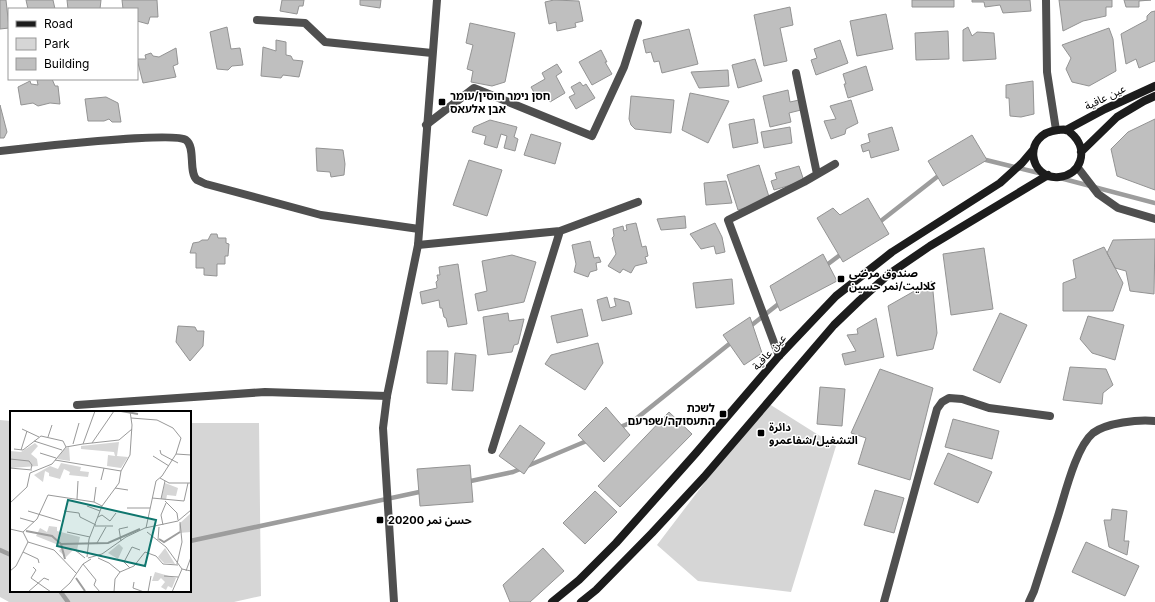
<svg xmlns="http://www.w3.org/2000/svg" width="1155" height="602" viewBox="0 0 1155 602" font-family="Inter,'Noto Sans Arabic','Noto Sans Hebrew',sans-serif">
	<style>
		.green { fill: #d6d6d6 }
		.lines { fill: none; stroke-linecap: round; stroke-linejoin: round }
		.stream { stroke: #9d9d9d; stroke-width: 4.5 }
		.building { fill: #bfbfbf; stroke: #939393 }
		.minor { stroke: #4f4f4f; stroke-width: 8 }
		.tertiary { stroke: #4f4f4f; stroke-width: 8 }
		.secondary { stroke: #1c1c1c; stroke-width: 8 }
		.poi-dot { fill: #000; stroke: #fff; stroke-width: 1.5 }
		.labels { text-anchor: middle; stroke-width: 3; stroke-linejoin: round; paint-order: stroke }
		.poi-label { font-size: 11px; font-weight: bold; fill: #000; stroke: #fff; text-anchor: start }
		.street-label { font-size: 11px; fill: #000; stroke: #fff }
		.inset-river { fill: none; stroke: #9d9d9d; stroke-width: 2 }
		.inset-road { fill: none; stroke: #999; stroke-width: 1 }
		.view { fill: #0f766e; fill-opacity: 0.15; stroke: #0f766e; stroke-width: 2 }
		.inset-edge { fill: none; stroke: #000; stroke-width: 2 }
	</style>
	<rect width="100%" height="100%" fill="#fff"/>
	<path class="green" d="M766 402 836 446 791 592 698 581 657 545Z
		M0 420 11 421V591H190V423H259L261 596 234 602H9L0 597Z"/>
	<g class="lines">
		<path class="stream" d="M982 159 1043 174
			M1060 178 1155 203
			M877 224 942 173
			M824 267 844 252
			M748 328 781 302
			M618 428 632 422 733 341
			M466 482 513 472 589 440
			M190 541 424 491
			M0 550 11 555
			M60 591 68 602"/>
	</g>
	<path class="building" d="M0 0H6L9 28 0 29Z
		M26 0H53L55 9H28Z
		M67 0H101L100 9H68Z
		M122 0H157L158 17H150L148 24 137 21V9H123Z
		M282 0H304L303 6H299L297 14 280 11Z
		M360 0H381L380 8 360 5Z
		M554 0 579 1 583 21 575 23 576 27 557 31 556 22 549 24 545 2Z
		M912 0H954V7H912Z
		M972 0H1030L1031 11 1003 13 1000 5 985 7 984 2H972Z
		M1059 0H1112V7H1106V16L1083 21 1063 31Z
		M1124 0H1151L1139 1V7H1126Z
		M790 7 793 25 780 28 787 61 764 66 754 15Z
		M1155 11V61L1139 68 1136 59 1126 64 1121 34 1147 20V16L1151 12Z
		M886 14 893 49 857 56 850 21Z
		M470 23 515 33 505 82 492 86 471 82 473 71 467 69 473 45 466 43Z
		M227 27 231 49 240 48 243 65 232 66 228 70 217 69 210 32Z
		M968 27 972 36 977 32 994 33 996 59 963 61V30Z
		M1109 28 1113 39 1116 71 1089 86 1072 82 1066 69 1071 58 1062 45Z
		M689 29 698 64 662 73 659 61 654 62 651 52 646 53 643 40Z
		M948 31 949 59 916 60 915 33Z
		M276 40 286 42V55L291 56 293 60 303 61 299 77 283 75 281 78 261 76 263 47 276 51Z
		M840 40 848 63 816 75 811 60 817 58 814 49Z
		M176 48 178 64 173 66 176 77 143 83 137 59H146L145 55 151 53 153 56 159 57Z
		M601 50 607 62H605L612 74 592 85 579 62Z
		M755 59 762 81 738 88 732 65Z
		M557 64 562 72 556 76 565 93 550 102 544 91 536 96 531 87 545 79 542 73Z
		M866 66 873 90 848 98 844 84H846L843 74Z
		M728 70 729 86 699 88 691 72Z
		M41 79H52L55 86H58L60 104 50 103 38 106 33 103 21 105 18 87 30 81 31 84 38 85 37 80Z
		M1033 81 1034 114 1021 117 1010 116 1009 98H1006V85Z
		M580 82 583 86 586 84 595 98 576 109 569 97 575 94 571 87Z
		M788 90 790 102 799 100 801 110 789 113 791 122 770 127 763 96Z
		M690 93 729 101 708 143 682 130Z
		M631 96 674 100 671 133 635 129 631 125 629 119Z
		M106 97 118 103 121 122H112L109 119 104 121H88L85 99Z
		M851 100 858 123 846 129 845 134 831 139 824 121 836 119 830 106Z
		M0 105 7 132 4 138H0Z
		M754 119 758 143 733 148 729 124Z
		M1155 119V190L1117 176 1111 149 1128 132Z
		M490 120 517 127 514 137 518 139 515 151 504 148 507 136 501 134 497 148 484 144 486 136 472 132 474 127Z
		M790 127 792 143 764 148 761 132Z
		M892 127 899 150 871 158 869 150 863 152 861 145 870 142 868 134Z
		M531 134 561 143 555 164 524 155Z
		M972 135 987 160 943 186 928 161Z
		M316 148 343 150 345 164 344 175 331 177 330 172 317 171Z
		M469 160 502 170 487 216 453 205Z
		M759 165 770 200 738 210 727 175Z
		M799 166 804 181 774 190 771 181 777 179 775 173Z
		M726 181 732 203 706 205 704 183Z
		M868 198 889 234 843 262 817 218 833 208 840 215Z
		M685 216 686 228 661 230 657 219Z
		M636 223 642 247 646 246 648 256 645 257 647 263 635 266 631 273 623 269 620 273 608 266 616 254 612 238 614 236 613 229 623 226 624 231 627 230 626 225Z
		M715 223 722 237 725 252 716 254 714 246 701 249 690 234Z
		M211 234H217L218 238H226V243L229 244 228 256H225V264H217V276L204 275V268H196V253H190L193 243 199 242 202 240H208Z
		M1155 239 1154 294 1130 291 1126 271 1115 268 1107 253 1113 240Z
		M590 241 594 258 599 257 601 262 596 263 597 270 590 272 588 277 574 272 576 264 572 245Z
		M1104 247 1123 283 1113 311H1063V283L1076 278 1073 260Z
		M984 248 993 309 951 315 943 254Z
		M823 254 837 281 780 311 770 286Z
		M512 255 536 262 524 302 478 311 475 294 487 291 482 261Z
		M458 264 467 324 448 327 446 318 444 317 442 308H440L439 300 422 304 420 292 437 288 436 282 438 280 437 275H440L439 267Z
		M732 279 734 304 696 308 693 283Z
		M932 281 937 333 933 349 897 356 888 306Z
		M607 297 610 308 616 306 614 298 629 302 632 314 602 321 597 300Z
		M582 309 588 336 557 343 551 316Z
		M508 313 509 321 524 319 518 344 514 345 512 352 488 355 483 317Z
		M1000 313 1027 325 1000 383 973 370Z
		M1088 316 1124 325 1115 360 1092 353 1080 339Z
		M750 317 762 353 744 365 723 335Z
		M876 318 884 357 845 365 842 354 856 351 847 335 858 334 857 329Z
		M178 326 195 327 197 331H204L203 346 190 361 176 342Z
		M598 343 603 363 585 390 545 364 551 355Z
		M427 351H448L447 384 427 383Z
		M455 353 476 355 473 391 452 390Z
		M1070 367 1106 369 1113 385 1103 393 1102 404 1063 400Z
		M880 369 933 388 910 480 858 464 866 438 851 433Z
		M820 387 845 389 842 426 817 424Z
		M606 407 630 435 604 462 578 435Z
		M669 412 692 434 620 507 598 486Z
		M953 419 999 431 992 459 945 447Z
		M520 425 545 443 524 474 499 456Z
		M948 453 992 472 978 503 934 484Z
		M470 465 473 502 420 506 417 469Z
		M875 490 904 498 894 533 864 525Z
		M595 491 617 512 585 544 563 523Z
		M1112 509 1127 511 1124 541H1129L1127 555 1109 547 1104 520H1111Z
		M1086 542 1139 566 1125 596 1072 572Z
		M543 548 564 571 530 602H510L503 585Z"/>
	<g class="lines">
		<path class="minor" d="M1046 0 1047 72 1056 130
			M257 20 305 23 325 42 432 53
			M796 73 817 174
			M426 125 474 88 592 136 624 67 638 23
			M0 151C25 148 174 131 186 140 196 147 188 172 197 180 200 181 203 183 206 184L321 215 419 229
			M1078 168 1098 194 1118 208 1155 219
			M418 245 560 231 638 202
			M779 356 728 220 804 182 835 164
			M77 405 265 392 387 396
			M492 450 560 231
			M884 602 937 409 942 402 949 398 962 399 989 408 1050 416
			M1029 602 1034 591C1042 566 1050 541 1058 516 1065 494 1076 447 1093 433 1106 423 1139 419 1155 421"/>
		<path class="tertiary" d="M394 602 383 428 387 396 418 245 437 0"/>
		<path class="secondary" d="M1058 130C1060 130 1064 129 1067 130 1069 131 1072 134 1074 136 1088 151 1081 175 1059 177 1029 180 1021 134 1058 130Z
			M1066 130 1105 109 1155 86
			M1081 152 1117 117 1144 101 1155 96
			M552 602 579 580 616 543 696 453 779 356 836 296 892 252 1000 183 1022 163 1033 150
			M581 602 596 590 652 533 704 477 834 325 860 300 889 274 930 246 1048 175"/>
	</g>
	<g class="poi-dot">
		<rect x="438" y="98" width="8" height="8" rx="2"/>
		<rect x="837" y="275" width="8" height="8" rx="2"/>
		<rect x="719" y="410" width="8" height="8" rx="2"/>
		<rect x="757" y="429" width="8" height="8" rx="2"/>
		<rect x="376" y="516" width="8" height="8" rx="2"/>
	</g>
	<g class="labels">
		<g class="poi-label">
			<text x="450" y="100">חסן נימר חוסין/עומר<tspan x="450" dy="13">אבן אלעאס</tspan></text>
			<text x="849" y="277">صندوق مرضى<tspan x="849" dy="13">كلاليت/نمر حسين</tspan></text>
			<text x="715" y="412" text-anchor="end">לשכת<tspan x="715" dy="13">התעסוקה/שפרעם</tspan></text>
			<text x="769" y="431">دائرة<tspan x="769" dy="13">التشغيل/شفاعمرو</tspan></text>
			<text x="388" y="524">حسن نمر 20200</text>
		</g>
		<g class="street-label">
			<text transform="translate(1105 97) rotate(-26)" y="4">عين عافية</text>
			<text transform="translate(769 352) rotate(-48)" y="4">عين عافية</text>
		</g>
	</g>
	<g transform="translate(10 411)">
		<rect width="181" height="181" fill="#fff"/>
		<path d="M109 31 107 45 118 46 111 57 97 55 98 44 105 45 104 41 71 38V35ZM25 32 28 35 21 43 27 48 28 55 0 57V40L11 41ZM59 36 60 50 47 48 54 38ZM51 52 71 56 70 60 79 61 78 66 59 64 60 61 54 58 50 68 39 65V62L35 60 33 71 24 64 40 55 48 58ZM155 72 168 77 166 85 157 84 156 89 151 88ZM181 102V121L169 122V113ZM39 115 47 116V120L70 126 67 139H63L56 146 49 140 51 137 46 133 26 125 30 117 37 121ZM109 133 113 137 108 148 98 142ZM155 137 165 153 154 152 148 146ZM145 161 166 167 162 177 158 175 156 179 151 176 155 171 151 167 148 170H142Z" fill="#d6d6d6"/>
		<path class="inset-river" d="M111 0 128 3M16 120 42 125 51 133 55 148M149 128 154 131 170 121M51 133 98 132 130 118M66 167 75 180"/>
		<path class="inset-road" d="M121 7 147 9 163 17 171 27 166 43M12 18 29 26M38 26 42 14M24 30 52 39M82 32 104 0M63 33 69 12M73 33 109 29 122 18M4 38 13 39 31 25 53 30 56 36M11 39 17 20M150 39 151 43 168 52M30 42 46 47M143 45 159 55M0 48 19 50 22 54 21 58M45 49 111 60 109 72 92 95 79 128 77 146M0 57 22 59M111 60 120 44 122 14 120 0M150 67 159 72H181M91 69 94 57M105 77 118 79M142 87 174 90 178 72M67 88 68 70M151 88 155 70M155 90 167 102 168 109M84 91 86 76M0 92 17 76 20 62 42 53 56 36 73 33 85 0M77 95 90 100M117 97H140M18 100 51 110M54 100 69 102 70 106 86 114M88 106 92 104 100 110 106 102M10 107 24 111M153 114 151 104 156 92M85 115H103M136 117 146 70 152 65 166 43 181 44M0 118 13 121M57 121 80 126M137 121 156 136 172 158 181 160M148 129 149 116M111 130 109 118 118 116M18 131 44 139 67 163M87 132 96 116M65 139 75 147M13 141 28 148 29 152M78 147 92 143 116 126 135 117 168 110 181 99M88 147 99 152 110 161 124 155 135 141 146 145 153 153 168 154M73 153 86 169 84 174 90 181M167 153 172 131 170 111M23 156 26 159 21 167 41 181M120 157 114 151 122 136 130 139M0 160 6 155 18 131 13 121 27 108 38 84 84 91 92 95M176 160 181 146M154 165 168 166M124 171 123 177 134 181M18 181 34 167 39 169M50 181 60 172 73 153 81 148M104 181 105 168 110 161M138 181 141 165M162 181 172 158"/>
		<path class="view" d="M58 89 146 109 135 155 47 135Z"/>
		<rect width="181" height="181" class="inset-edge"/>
	</g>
	<rect x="8" y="8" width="130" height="72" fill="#ffffff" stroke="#999999"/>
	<rect x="16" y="21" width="20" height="6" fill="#1c1c1c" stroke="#999999"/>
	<text x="44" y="28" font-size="12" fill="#000000">Road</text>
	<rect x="16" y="38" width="20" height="12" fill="#d6d6d6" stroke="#999999"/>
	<text x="44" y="48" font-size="12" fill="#000000">Park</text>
	<rect x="16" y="58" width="20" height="12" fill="#bfbfbf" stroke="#999999"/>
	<text x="44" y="68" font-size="12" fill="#000000">Building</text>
</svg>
